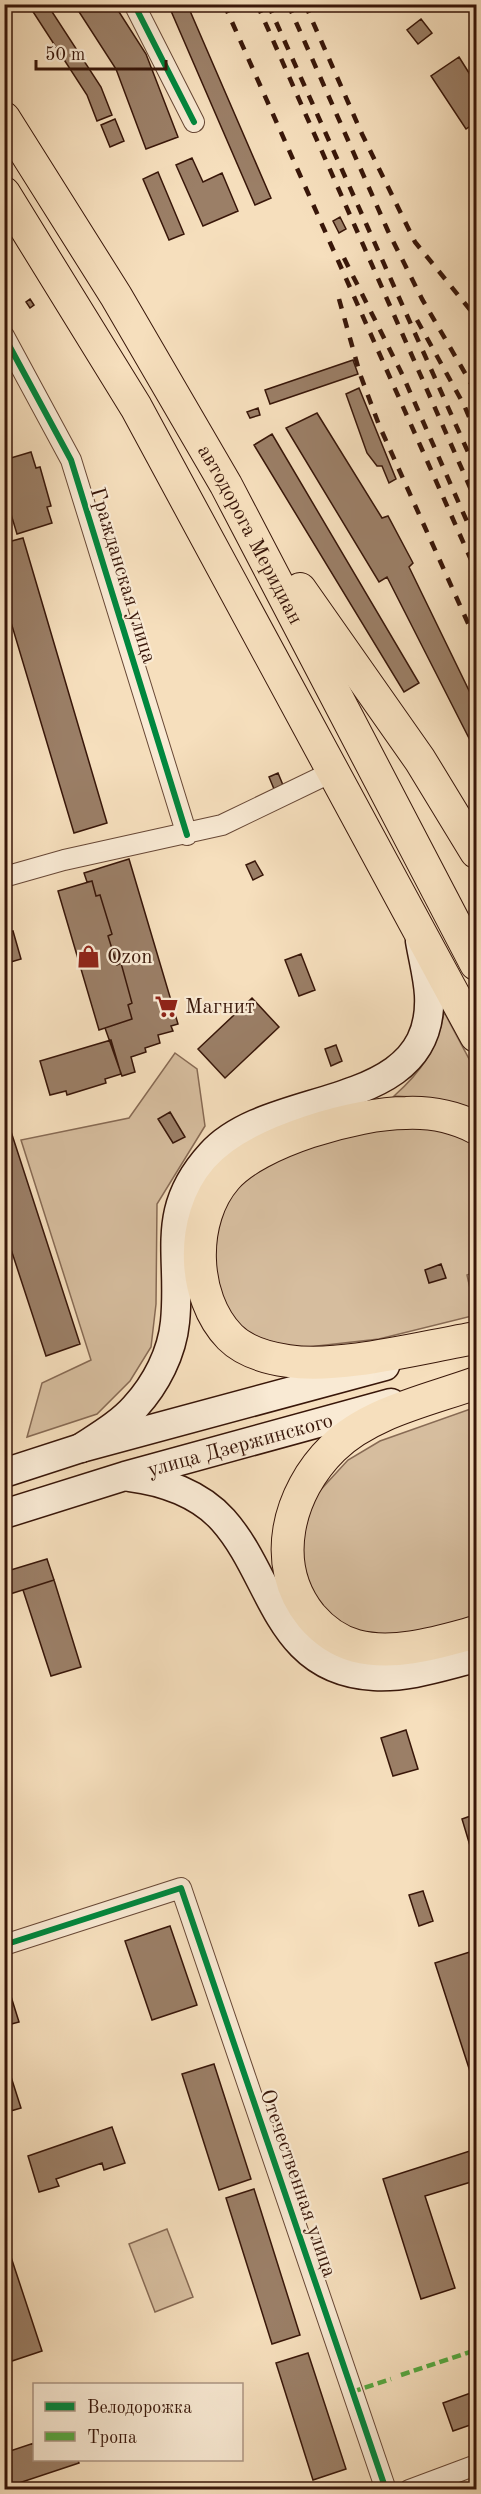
<svg xmlns="http://www.w3.org/2000/svg" width="481" height="2494" viewBox="0 0 481 2494" font-family="'Old Standard TT',serif">
	<style>
		.green { fill: #d6bd9e; stroke: #876a54; stroke-width: 1.5 }
		.building { fill: #9b7f67; stroke: #381609; stroke-width: 1.5 }
		.lines { fill: none; stroke-linecap: round; stroke-linejoin: round }
		.minor-casing { stroke: #684836; stroke-width: 22 }
		.secondary-casing { stroke: #381609; stroke-width: 31 }
		.primary-casing { stroke: #381609; stroke-width: 34 }
		.minor { stroke: #f9ead4; stroke-width: 20 }
		.secondary { stroke: #f9ead4; stroke-width: 28 }
		.primary { stroke: #f6dfbd; stroke-width: 32 }
		.rail { stroke: #381609; stroke-width: 4.5; stroke-dasharray: 10 10; stroke-linecap: butt }
		.quiet { stroke: #55a941; stroke-width: 4.5; stroke-dasharray: 9 4.5; stroke-linecap: butt }
		.cycleway-casing { stroke: #f9ead4; stroke-width: 10 }
		.cycleway { stroke: #00873e; stroke-width: 6 }
		.labels { text-anchor: middle; stroke-width: 4.5; stroke-linejoin: round; paint-order: stroke }
		.street-label { font-size: 21px; fill: #381609; stroke: #f9ead4 }
		.poi-label { font-size: 21px; fill: #381609; stroke: #f9ead4; text-anchor: start }
	</style>
	<rect width="100%" height="100%" fill="#f6dfbd"/>
	<filter id="stains"><feTurbulence type="fractalNoise" baseFrequency=".00333" numOctaves="4"/><feColorMatrix values="0 0 0 0 .2 0 0 0 0 .09 0 0 0 0 .02 0 0 0 .5 -.17"/></filter>
	<radialGradient id="worn" r=".72"><stop offset=".6" stop-color="#630" stop-opacity="0"/><stop offset="1" stop-color="#630" stop-opacity=".3"/></radialGradient>
	<path class="green" d="M444 1012 476 1072V1111L431 1098 394 1096C420 1073 439 1047 444 1012Z
		M175 1053 197 1069 205 1126 157 1204 156 1304 151 1347 130 1381 97 1414 27 1437 42 1383 91 1360 21 1140 129 1118Z
		M398 1125 445 1130 476 1143V1272L467 1275 476 1315 379 1339 308 1347 275 1345 244 1332 222 1302 212 1252 226 1196 266 1163 335 1139Z
		M476 1407V1620L402 1636 351 1632 311 1596 299 1548 315 1496 348 1460 380 1441Z
		M167 2229 193 2297 155 2312 129 2244Z"/>
	<path class="building" d="M28 4H47L101 87 112 115 97 121 87 95Z
		M74 4H114L146 54 178 137 146 149 116 69Z
		M168 4H187L271 198 255 205Z
		M421 19 432 33 418 44 407 30Z
		M459 57 476 84V122L466 129 431 76Z
		M115 119 124 141 110 147 101 125Z
		M192 158 203 182 222 173 238 211 203 226 176 165Z
		M158 172 184 234 169 240 143 179Z
		M340 217 346 229 339 233 333 221Z
		M30 299 34 305 30 308 26 302Z
		M476 340V352L471 344Z
		M353 360 358 374 270 404 265 390Z
		M359 388 396 479 389 483 382 466H377L367 453 346 394Z
		M258 408 260 415 250 418 247 412Z
		M317 413 382 518 388 516 413 563 409 567 476 705V752L387 577 379 582 286 428Z
		M272 434 419 683 404 692 254 445Z
		M31 452 36 468 40 467 51 506 47 507 52 523 17 534 4 491V460Z
		M23 538 107 823 74 833 4 599V543Z
		M278 773 283 785 274 789 269 777Z
		M129 859 178 1024 171 1026 173 1031 158 1035 160 1043 145 1048 146 1052 131 1057 135 1072 122 1076 105 1028 132 1019 128 1005 132 1003 121 963 117 965 108 936 112 934 100 895 96 896 92 881 87 882 84 873Z
		M255 861 263 875 253 880 246 865Z
		M92 881 96 896 100 895 112 934 108 936 117 965 121 963 132 1003 128 1005 132 1019 99 1030 58 891Z
		M13 931 21 959 4 964V934Z
		M301 954 315 990 299 996 285 960Z
		M252 998 279 1027 225 1078 198 1049Z
		M111 1040 121 1074 105 1079 106 1083 67 1095 66 1091 50 1095 40 1061Z
		M336 1045 342 1061 331 1066 325 1049Z
		M4 1110 80 1344 46 1356 4 1228Z
		M170 1112 185 1137 173 1143 158 1119Z
		M441 1264 446 1278 429 1283 425 1270Z
		M47 1559 54 1580 4 1596V1572Z
		M54 1580 81 1667 51 1676 23 1590Z
		M406 1730 418 1769 393 1776 381 1738Z
		M476 1814V1847L471 1849 462 1819Z
		M423 1891 433 1921 419 1926 409 1895Z
		M170 1926 197 2005 152 2020 125 1941Z
		M476 1950V2090L435 1963Z
		M9 1990 19 2022 4 2026V1991Z
		M4 2055 21 2108 4 2113Z
		M214 2064 251 2179 219 2190 182 2074Z
		M112 2127 125 2163 104 2170 102 2163 56 2179 59 2186 39 2192 28 2156Z
		M476 2149V2200L471 2182 425 2196 455 2288 421 2299 383 2179Z
		M254 2189 300 2335 272 2344 226 2198Z
		M9 2251 42 2351 9 2362 4 2349V2253Z
		M308 2353 346 2469 313 2480 276 2363Z
		M476 2391V2423L453 2431 443 2403Z
		M34 2443V2460H78L79 2463 4 2488V2453Z"/>
	<g class="lines">
		<defs>
			<path id="minor" d="M134 4 194 122
				M4 336 71 460 187 835
				M4 877 64 860 222 825 334 771
				M4 1945 181 1888 386 2490
				M409 2490 476 2465"/>
			<g id="secondary">
				<path d="M81 1448C99 1436 120 1424 135 1407 156 1384 172 1353 175 1322 182 1254 158 1212 211 1154 271 1087 435 1115 429 995 428 977 423 959 420 941"/>
				<path d="M4 1473 81 1448 385 1366"/>
				<path d="M130 1477C163 1481 200 1494 223 1520 274 1577 276 1671 374 1676 409 1678 443 1666 476 1658"/>
				<path id="s1" d="M4 1514 125 1476 391 1403"/>
			</g>
			<g id="primary">
				<path id="s2" d="M4 118 116 296 226 485 476 964"/>
				<path d="M4 193 136 407 476 1036"/>
				<path d="M300 589 420 760 476 852"/>
				<path d="M476 1128C455 1117 431 1112 406 1113 357 1113 258 1141 226 1178 190 1219 191 1297 230 1337 245 1352 267 1358 288 1361 341 1369 422 1347 476 1338"/>
				<path d="M476 1383C429 1400 370 1412 333 1448 288 1492 269 1564 311 1616 323 1630 338 1641 356 1646 395 1656 439 1642 476 1632"/>
			</g>
		</defs>
		<use href="#minor" class="minor-casing"/>
		<use href="#secondary" class="secondary-casing"/>
		<use href="#primary" class="primary-casing"/>
		<use href="#minor" class="minor"/>
		<use href="#secondary" class="secondary"/>
		<use href="#primary" class="primary"/>
		<path class="rail" d="M224 4 476 571
			M257 4 476 501
			M268 4 476 470
			M288 4 388 231 422 299 476 392
			M305 4 362 134 415 242 476 317
			M344 258 403 376 476 542
			M339 299 360 374 379 425 476 641
			M417 320 464 405 476 433"/>
		<path class="quiet" d="M401 2375 476 2350
			M352 2392 391 2379"/>
		<defs>
			<path id="cycleway" d="M134 4 194 122
				M4 336 71 460 187 835
				M4 1945 181 1888 386 2490"/>
		</defs>
		<use href="#cycleway" class="cycleway-casing"/>
		<use href="#cycleway" class="cycleway"/>
	</g>
	<defs>
		<symbol id="shop-bare" viewBox="-9 -9 18 18"><path d="M-5-2.5h2.3a2.7 3.5 0 0 1 5.4 0H5L5.5 6h-11ZM-1.5-2.5h3a1.5 2.3 0 0 0-3 0Z" fill="#8f2418" stroke="#f9ead4" stroke-width="2.5" paint-order="stroke"/></symbol>
		<symbol id="supermarket-bare" viewBox="-9 -9 18 18"><path d="M-6-5.5h2.5l.6 2H6L4.5 2H-2.5L-4.4-4H-6ZM-1.5 3.2a1.3 1.3 0 1 0 .1 0ZM3 3.2a1.3 1.3 0 1 0 .1 0Z" fill="#8f2418" stroke="#f9ead4" stroke-width="2.5" paint-order="stroke"/></symbol>
	</defs>
	<g fill-rule="evenodd">
		<use href="#shop-bare" x="72" y="940" width="33" height="33"/>
		<use href="#supermarket-bare" x="150" y="990" width="33" height="33"/>
	</g>
	<g class="labels">
		<g class="street-label">
			<text dy="7" stroke="none"><textPath href="#s2" startOffset="484">автодорога Меридиан</textPath></text>
			<text transform="translate(124 575) rotate(73)" y="7">Гражданская улица</text>
			<text dy="7" stroke="none"><textPath href="#s1" startOffset="246">улица Дзержинского</textPath></text>
			<text transform="translate(299 2183) rotate(71)" y="7">Отечественная улица</text>
		</g>
		<g class="poi-label">
			<text x="107" y="963">Ozon</text>
			<text x="185" y="1013">Магнит</text>
		</g>
	</g>
	<rect width="481" height="2494" fill="none" stroke="#f6dfbd" stroke-width="24"/>
	<rect x="6" y="6" width="469" height="2482" fill="none" stroke="#381609" stroke-width="3"/>
	<rect x="12" y="12" width="457" height="2470" fill="none" stroke="#381609" stroke-width="1.5"/>
	<rect x="33" y="2383" width="210" height="78" fill="#f9ead4" stroke="#ac9583" stroke-width="1.5"/>
	<rect x="45" y="2402" width="30" height="9" fill="#00873e" stroke="#ac9583" stroke-width="1.5"/>
	<text x="87" y="2413" font-size="18" fill="#381609">Велодорожка</text>
	<rect x="45" y="2432" width="30" height="9" fill="#55a941" stroke="#ac9583" stroke-width="1.5"/>
	<text x="87" y="2443" font-size="18" fill="#381609">Тропа</text>
	<path d="M36 60v9h130v-9" fill="none" stroke="#381609" stroke-width="3"/>
	<text x="45" y="60" font-size="18" fill="#381609" stroke="#f9ead4" stroke-width="4.5" paint-order="stroke">50 m</text>
	<rect width="100%" height="100%" filter="url(#stains)"/>
	<rect width="100%" height="100%" fill="url(#worn)"/>
</svg>
